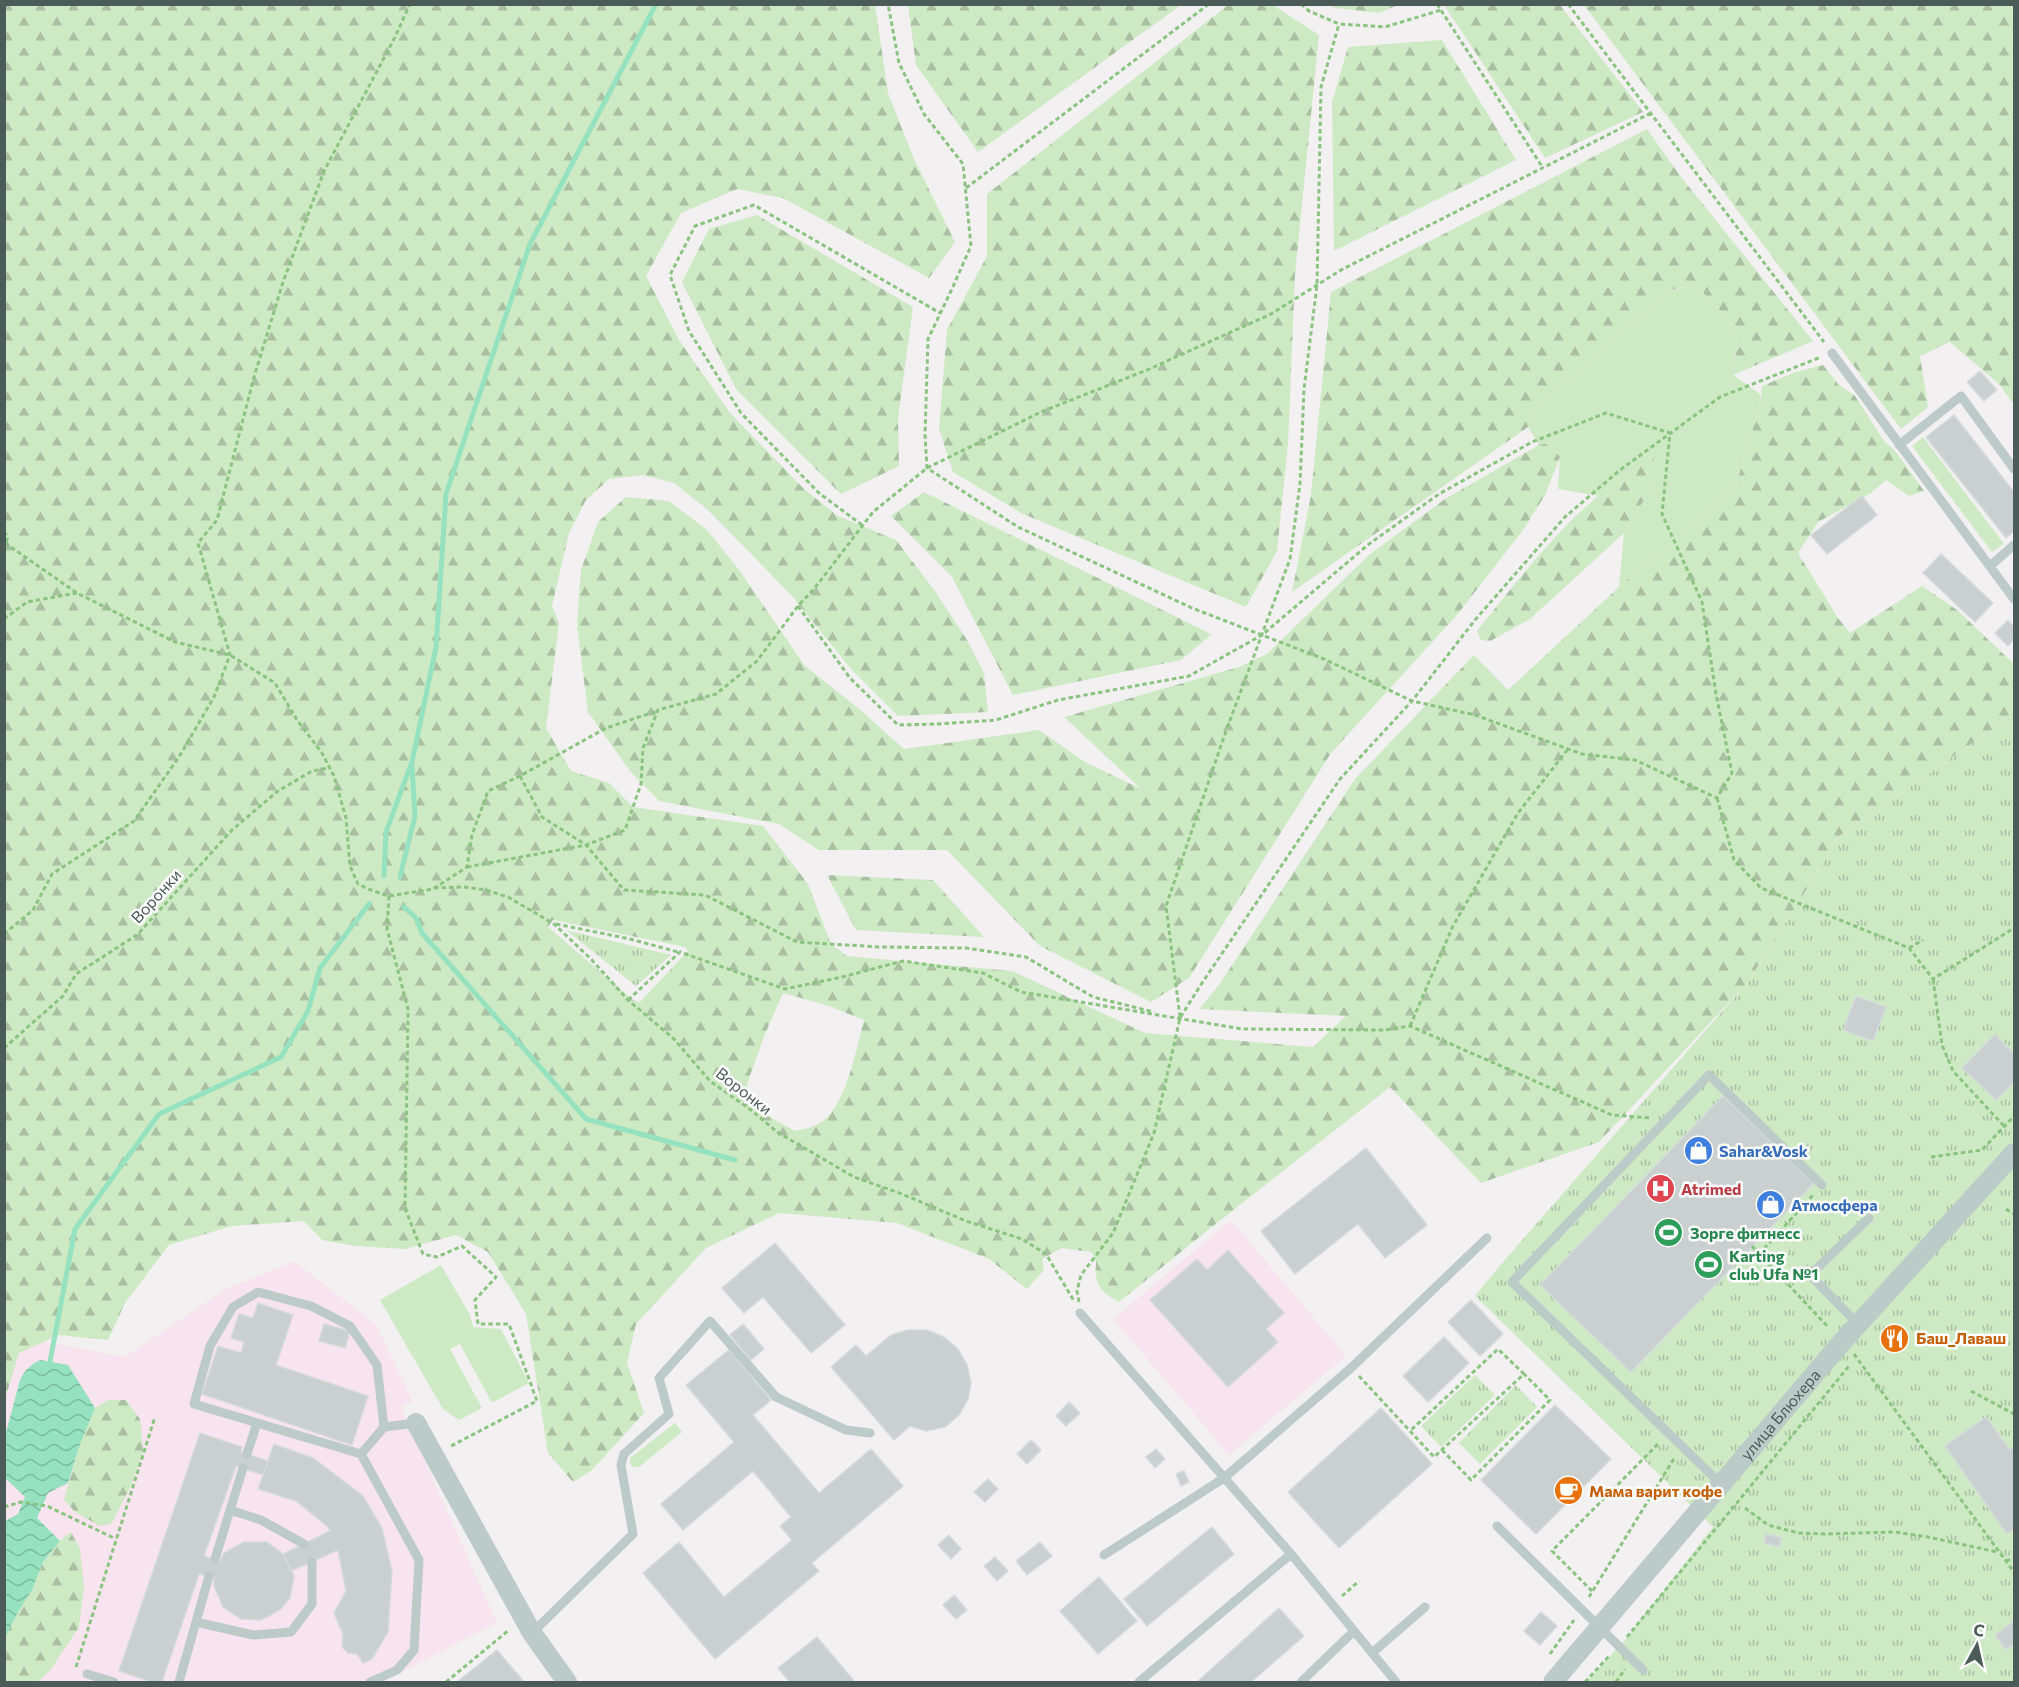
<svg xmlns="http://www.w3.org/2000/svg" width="2019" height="1687" viewBox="0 0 2019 1687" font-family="Commissioner,sans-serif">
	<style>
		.medical { fill: #f8e4ef }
		.grass { fill: #ceeac4 }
		.forest { fill: url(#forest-firs); fill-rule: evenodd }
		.park { fill: url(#park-tufts) }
		.water { fill: url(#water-waves) }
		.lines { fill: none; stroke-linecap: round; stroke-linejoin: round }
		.stream { stroke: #96e2c0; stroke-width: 5 }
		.building { fill: #cad0d0; stroke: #d5dadb; stroke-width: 1.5 }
		.path { stroke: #8ac480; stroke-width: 3; stroke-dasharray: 4.5 3; stroke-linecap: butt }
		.service { stroke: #bdcbc8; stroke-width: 9 }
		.minor { stroke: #bdcbc8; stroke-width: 20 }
		.labels { text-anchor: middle; stroke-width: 5; stroke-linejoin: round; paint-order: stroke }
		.street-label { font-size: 16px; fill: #4a5b58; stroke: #fff }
		.shop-label { font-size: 16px; font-weight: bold; fill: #366cbe; stroke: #fff; text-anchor: start }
		.health-label { font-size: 16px; font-weight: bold; fill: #be3a42; stroke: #fff; text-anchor: start }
		.leisure-label { font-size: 16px; font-weight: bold; fill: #27864d; stroke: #fff; text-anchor: start }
		.food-label { font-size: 16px; font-weight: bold; fill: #c56008; stroke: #fff; text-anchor: start }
	</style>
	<defs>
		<pattern id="forest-firs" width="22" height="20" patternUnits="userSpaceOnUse" patternTransform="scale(1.5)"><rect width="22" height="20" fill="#ceeac4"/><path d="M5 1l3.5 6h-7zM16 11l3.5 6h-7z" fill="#a9c1a2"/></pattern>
		<pattern id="park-tufts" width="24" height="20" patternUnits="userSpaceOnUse" patternTransform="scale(1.5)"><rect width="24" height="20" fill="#ceeac4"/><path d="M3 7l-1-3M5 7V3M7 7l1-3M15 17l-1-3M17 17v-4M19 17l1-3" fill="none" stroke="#a9c1a2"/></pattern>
		<pattern id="water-waves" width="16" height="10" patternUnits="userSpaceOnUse" patternTransform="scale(1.5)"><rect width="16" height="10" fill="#96e2c0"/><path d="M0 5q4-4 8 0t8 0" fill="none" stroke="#7cba9f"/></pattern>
	</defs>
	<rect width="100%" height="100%" fill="#f2f0f1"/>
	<path class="medical" d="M1231 1220 1346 1356 1229 1455 1113 1319Z
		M294 1261 376 1324 413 1401 401 1407 497 1623 383 1682H5L4 1353 10 1335 124 1357 224 1290Z"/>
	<path class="grass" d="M1696 285 1732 324 1737 342 1733 375 1760 394V405L1736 485 1706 515 1619 587 1624 533 1651 488 1654 452 1605 497 1558 489 1560 457 1549 443 1539 445 1528 427 1532 412 1669 290Z
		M1923 437 2004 544 1992 552 1912 446Z
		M441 1265 470 1315 473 1327 501 1329 529 1383 492 1403 460 1344 450 1349 482 1408 459 1420 443 1409 380 1300Z
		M675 1423 682 1432 639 1467H633L630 1464V1458Z"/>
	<path class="forest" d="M5 5H875L888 93 914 159 955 242 929 278 783 198 737 189 681 213 646 276 679 340 730 413 804 489 838 516 896 540 935 591 967 640 984 673 988 712 898 716 851 669 792 596 707 509 674 483 643 475 609 479 586 500 569 533 552 606 559 623 546 728 571 771 609 783 633 807 763 826 808 884 831 944 847 956 1012 971 1145 1033 1313 1047 1346 1016 1199 1009 1219 985 1355 779 1474 655 1508 690 1619 587 1706 515 1736 485 1760 405 1762 386 1796 372 1823 365 1839 385 1855 396 1884 441 1896 452 1924 491 1909 496 1886 480 1871 493 1818 522 1798 553 1838 618 1850 633 1922 586 1957 610 2014 664V714L1841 835 1748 982 1599 1142 1481 1183 1390 1087 1208 1230 1119 1302C1108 1296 1098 1290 1096 1276 1094 1263 1100 1266 1091 1252L1062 1248 1042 1259 1044 1270 1027 1289 989 1259 897 1223 779 1213 706 1248 636 1324 627 1363 644 1413 591 1471 573 1482 548 1453 526 1314 488 1252 456 1235 405 1249 355 1246 322 1240 304 1221 232 1226 169 1245 125 1303 108 1340 59 1335 19 1353 5 1399ZM553 920 685 947 688 951 640 1002 633 1000 548 927ZM783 993 826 1005 864 1020C856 1049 846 1110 818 1124 812 1128 802 1129 795 1131L750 1106 747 1084 765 1034Z
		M908 5V4L1181 5 978 152 916 65Z
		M1228 5H1273L1319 35 1295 275 1288 444 1277 551 1246 607 1023 514 953 472 939 429 947 330 987 256V194Z
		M1330 5H1398L1379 13 1335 8Z
		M1444 5H1560L1643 112 1545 158Z
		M1584 5H2014V405L2000 385 1950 342 1920 356 1928 407 1901 429Z
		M1442 40 1516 160 1334 251 1332 102 1348 47Z
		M1647 129 1681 177 1813 341 1733 375 1737 343 1732 324 1696 285 1669 290 1532 412 1528 427 1292 592 1311 495 1331 292Z
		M757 215 913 307 898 418 899 466 841 494 736 389 682 282 709 229Z
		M1549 443 1560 457 1545 495 1523 530 1457 615 1331 753 1189 978 1151 1002 1040 946 947 850H819L779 824 659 801 630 771 588 712 577 625 581 570 598 522 626 497 669 501 707 530 740 571 804 665 858 708 904 749 1039 730 1085 762 1141 789 1064 717 1239 667 1267 654 1369 555 1445 499 1539 445Z
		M1655 451 1651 488 1624 533 1530 619 1490 641 1481 640 1477 631C1515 584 1552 535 1598 496L1605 497Z
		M924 492 1211 634H1212L1181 660 1013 695 952 577 891 516Z
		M827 875 933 880 984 937 856 930Z
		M108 1400H126L140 1419 143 1451 131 1486 111 1524 100 1526 75 1512 64 1500 79 1447 95 1408Z
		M71 1532 80 1549 84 1586 79 1627 51 1669 38 1682H5L4 1638 17 1614 32 1590 43 1562 60 1541Z"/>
	<path class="park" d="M2014 714V1682H1586L1625 1640 1713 1527 1475 1296 1503 1262 1748 982 1841 835Z
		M566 930 671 955 636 986Z
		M1475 1375 1495 1395 1441 1447 1421 1426Z
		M1516 1385 1537 1407 1480 1464 1459 1443Z"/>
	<path class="water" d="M40 1360 68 1365 95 1408 79 1447 68 1483 48 1493 37 1518 60 1541 43 1562 32 1590 17 1614 5 1638V1521L18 1514 25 1497 5 1478V1436L20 1380C25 1370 30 1365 40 1360Z"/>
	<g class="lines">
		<path class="stream" d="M384 876 386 832 412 762 436 647 446 494 530 244 656 4
			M400 877 415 816 412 766
			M404 907 416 918 422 933 586 1119 735 1160
			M49 1367 75 1229 159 1114 281 1057 308 1011 320 968 369 904"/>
	</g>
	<path class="building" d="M1980 371 1997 390 1984 401 1967 382Z
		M1954 415 2014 492V531L2006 538 1926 437Z
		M1862 496 1877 515 1827 554 1811 535Z
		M1941 554 1993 603 1975 622 1923 573Z
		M2008 620 2014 627V639L2008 646 1995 633Z
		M1856 996 1886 1007 1873 1041 1843 1030Z
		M1995 1034 2014 1054V1082L1996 1100 1962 1068Z
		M1723 1096 1814 1183 1631 1372 1540 1285Z
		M1366 1148 1427 1225 1385 1258 1358 1224 1295 1274 1261 1231Z
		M775 1243 845 1325 811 1353 763 1297 744 1313 722 1288Z
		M1228 1250 1284 1313 1266 1329 1278 1342 1228 1387 1150 1300 1197 1259 1207 1270Z
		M1471 1300 1503 1334 1480 1356 1448 1322Z
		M258 1303 293 1315 276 1365 368 1396 352 1445 202 1394 218 1346 241 1353 244 1342 231 1338 239 1314 253 1318Z
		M324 1324 350 1331 345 1348 319 1341Z
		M743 1324 764 1349 751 1360 730 1335Z
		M908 1330H927L944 1337 958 1349 967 1365 971 1383 968 1399 960 1414 945 1427 926 1431 910 1426 894 1440 831 1367 856 1345 866 1356 891 1335Z
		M1896 1332 1901 1337 1895 1344 1889 1339Z
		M1444 1337 1469 1363 1428 1402 1403 1376Z
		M729 1350 771 1400 753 1415 819 1493 871 1449 903 1486 812 1563 819 1571 715 1659 643 1573 679 1542 724 1597 792 1540 780 1526 791 1517 753 1471 683 1530 661 1504 734 1442 686 1385Z
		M1069 1402 1080 1413 1066 1426 1056 1416Z
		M1555 1405 1611 1459 1536 1534 1481 1480Z
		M1381 1408 1432 1464 1339 1548 1288 1492Z
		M1986 1417 2010 1450 2014 1447V1529L2007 1534 1945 1446Z
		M200 1433 242 1447 241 1452 268 1461 263 1475 236 1466 204 1556 220 1561 224 1553 244 1542H267L283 1554 294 1576 290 1598 280 1610 261 1620 241 1619 223 1607 214 1586V1577L199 1574 162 1682H152L119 1671Z
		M1031 1440 1041 1450 1027 1464 1017 1454Z
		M274 1444 313 1458 363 1496 382 1528 392 1571 388 1632 372 1659 363 1663 357 1654 348 1653 342 1647 343 1634 334 1613 346 1591 338 1550 291 1571 283 1554 330 1531 328 1527 296 1501 258 1489Z
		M1156 1449 1165 1459 1155 1468 1146 1457Z
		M1184 1471 1189 1482 1181 1486 1176 1474Z
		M988 1479 998 1489 985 1502 974 1492Z
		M1212 1527 1234 1554 1147 1626 1124 1599Z
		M1766 1534 1782 1538 1779 1547 1764 1543Z
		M949 1535 961 1549 951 1559 938 1545Z
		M1040 1542 1052 1556 1027 1575 1016 1561Z
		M995 1557 1008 1571 997 1581 984 1566Z
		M1099 1577 1137 1621 1098 1654 1060 1611Z
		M954 1595 967 1610 956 1619 943 1605Z
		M1279 1608 1304 1636 1251 1682H1197Z
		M1541 1612 1557 1626 1540 1645 1524 1631Z
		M2014 1621V1644L2006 1650 1995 1635Z
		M817 1637 855 1682H790L778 1668Z
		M497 1650 524 1682H457Z"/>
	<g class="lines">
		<path class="path" d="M1301 4 1309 11 1339 24 1385 27 1441 10
			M1437 4 1543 168
			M1568 4 1824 342
			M966 188 1209 4
			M862 525 819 493 741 413 689 331 670 275 695 226 754 205 940 313
			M4 532 8 537 4 547
			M5 543 77 593 175 642 230 655 275 683 297 720 322 753 334 776 346 818 350 866 358 884 373 891 389 896 433 889 467 867 472 835 488 791 520 776 606 728 657 711
			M798 606 850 678 898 725 937 724 996 720 1058 700 1189 676 1262 635 1369 544 1439 494 1532 442 1606 413 1670 433 1662 514 1702 602 1716 694 1732 773 1717 798 1635 760 1582 754 1475 715 1412 701 1324 659 1192 608 1018 527 927 468 925 435 928 339 951 291 971 246 963 164 924 114 899 63 888 4
			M4 619 27 602 77 593
			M520 776 542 817 586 845 624 890 705 895 797 942 880 947 966 948 1026 957 1093 997 1154 1012
			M1717 798 1734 860 1761 888 1909 948 1933 979 2014 928
			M467 867 586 845 625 830 641 784 643 748 658 710 716 694 757 661 798 606 814 589 873 512 927 468 1041 412 1147 370 1271 314 1341 270 1651 113
			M434 888 464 887 486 890 508 897 554 924 591 959 628 1000 674 1039 710 1081 751 1110 777 1132 854 1177 902 1194 966 1221 1022 1239 1046 1254 1074 1301
			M389 896 387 929 408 1009 405 1208 423 1254 437 1257 462 1246 496 1277 475 1300 478 1324H509L537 1401 451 1446
			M556 924 630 939 678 952
			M4 934 33 910 52 874 134 821 179 757 214 697 230 655 198 543 217 520 254 377 283 282 324 171 394 39 410 4
			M1909 948 1923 940
			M1933 979 1942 1045 1953 1071 2004 1126
			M628 1000 680 952 785 989 842 977 903 961 983 973 1021 992 1242 1029 1384 1030 1410 1026 1612 1115 1651 1118
			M1180 1017 1166 906 1226 731 1290 559 1300 484 1304 389 1317 285 1321 87 1339 24
			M1410 1026 1453 926 1518 813 1568 749
			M4 1048 63 996 76 974 137 935 232 830 278 791 312 771 329 768
			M1931 1157 1982 1150 2014 1116
			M2006 1209 2014 1214
			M1752 1246 1829 1328
			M1759 1254 1813 1195
			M1079 1302 1077 1291 1081 1275 1113 1233 1154 1133 1180 1018 1200 986 1340 779 1412 701 1475 620 1565 517 1620 470 1720 397 1821 357
			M1854 1354 2014 1572
			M1359 1376 1434 1457 1524 1374 1498 1349 1410 1431
			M1971 1391 2014 1414
			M1442 1450 1471 1480 1550 1400 1524 1374
			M4 1507 21 1502 47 1506 116 1539
			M1745 1508 1768 1525 1798 1533 1825 1534 1895 1532 1928 1537 1997 1552
			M2006 1561 2014 1558
			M1592 1591 1552 1551 1659 1443
			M1342 1596 1359 1581
			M1589 1597 1675 1457
			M1627 1637 1849 1366
			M1550 1654 1574 1620
			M76 1667 155 1417
			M446 1682 509 1630
			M1585 1682 1610 1655
			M1616 1682 1625 1669"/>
		<path class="service" d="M1832 353 2014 599
			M1899 445 1961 396 2014 469
			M1990 566 2014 545
			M1080 1313 1291 1554 1396 1682
			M1858 1324 1810 1275 1869 1218
			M247 1454 257 1423
			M361 1454 194 1404 210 1346 233 1307 258 1292 311 1306 350 1326 377 1365 384 1427
			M1721 1484 1512 1282 1709 1075 1822 1185
			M230 1510 261 1520 304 1544
			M1497 1526 1643 1670
			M1104 1555 1224 1478 1351 1368 1487 1238
			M215 1559 243 1468
			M196 1622 253 1635 291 1632 312 1604V1562
			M532 1633 633 1534 621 1465 624 1454 669 1414 659 1378 710 1321 776 1397 846 1430 870 1433
			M1372 1653 1425 1607
			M87 1674 114 1682
			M179 1682 209 1576
			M370 1682 397 1670 414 1650 419 1560 361 1454 384 1427 416 1423
			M1139 1682 1291 1554
			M1301 1682 1354 1631"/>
		<g class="minor">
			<path d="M416 1423 532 1633 567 1682"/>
			<path id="s1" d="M1553 1682 1842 1342 2014 1153"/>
		</g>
	</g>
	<defs>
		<symbol id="shop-disc" viewBox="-11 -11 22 22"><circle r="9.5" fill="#3f7fe0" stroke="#fff"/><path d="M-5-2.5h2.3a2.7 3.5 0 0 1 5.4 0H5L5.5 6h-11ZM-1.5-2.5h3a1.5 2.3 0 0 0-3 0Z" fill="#fff"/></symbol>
		<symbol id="hospital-disc" viewBox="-11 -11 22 22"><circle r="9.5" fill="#e0444e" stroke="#fff"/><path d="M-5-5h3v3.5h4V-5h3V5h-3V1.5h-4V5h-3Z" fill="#fff"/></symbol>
		<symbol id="stadium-disc" viewBox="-11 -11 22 22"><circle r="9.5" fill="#2e9e5b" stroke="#fff"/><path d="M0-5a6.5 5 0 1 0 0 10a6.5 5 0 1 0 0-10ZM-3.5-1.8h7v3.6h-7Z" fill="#fff"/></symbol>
		<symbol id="restaurant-disc" viewBox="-11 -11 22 22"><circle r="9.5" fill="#e8710a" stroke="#fff"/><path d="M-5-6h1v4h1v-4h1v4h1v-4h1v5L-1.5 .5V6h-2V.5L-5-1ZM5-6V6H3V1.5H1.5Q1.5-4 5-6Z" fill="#fff"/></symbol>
		<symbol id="cafe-disc" viewBox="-11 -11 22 22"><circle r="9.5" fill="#e8710a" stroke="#fff"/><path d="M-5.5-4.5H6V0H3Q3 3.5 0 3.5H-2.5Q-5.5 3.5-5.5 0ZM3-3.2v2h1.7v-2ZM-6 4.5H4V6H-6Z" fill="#fff"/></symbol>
	</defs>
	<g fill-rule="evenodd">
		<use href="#shop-disc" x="1682" y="1134" width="33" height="33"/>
		<use href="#hospital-disc" x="1644" y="1172" width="33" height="33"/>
		<use href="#shop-disc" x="1754" y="1188" width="33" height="33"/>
		<use href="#stadium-disc" x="1652" y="1216" width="33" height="33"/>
		<use href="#stadium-disc" x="1692" y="1248" width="33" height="33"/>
		<use href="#restaurant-disc" x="1878" y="1322" width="33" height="33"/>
		<use href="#cafe-disc" x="1552" y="1474" width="33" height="33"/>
	</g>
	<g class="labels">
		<g class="street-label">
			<text transform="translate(156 896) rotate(-48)" y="6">Воронки</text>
			<text transform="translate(744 1091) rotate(38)" y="6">Воронки</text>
			<text dy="6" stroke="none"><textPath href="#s1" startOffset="351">улица Блюхера</textPath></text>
		</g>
		<g class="shop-label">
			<text x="1719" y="1157">Sahar&amp;Vosk</text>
			<text x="1791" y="1211">Атмосфера</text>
		</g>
		<g class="health-label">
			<text x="1681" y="1195">Atrimed</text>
		</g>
		<g class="leisure-label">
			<text x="1690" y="1239">Зорге фитнесс</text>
			<text x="1729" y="1262">Karting<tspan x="1729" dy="18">club Ufa №1</tspan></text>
		</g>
		<g class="food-label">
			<text x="1916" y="1344">Баш_Лаваш</text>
			<text x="1589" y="1497">Мама варит кофе</text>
		</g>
	</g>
	<rect width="2019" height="1687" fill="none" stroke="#4a5b58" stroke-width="12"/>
	<g transform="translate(1977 1645) rotate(8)" stroke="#ffffff" stroke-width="4.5" paint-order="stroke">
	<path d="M0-4.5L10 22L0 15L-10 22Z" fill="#4a5b58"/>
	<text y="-9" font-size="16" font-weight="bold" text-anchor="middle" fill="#4a5b58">С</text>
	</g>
</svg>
